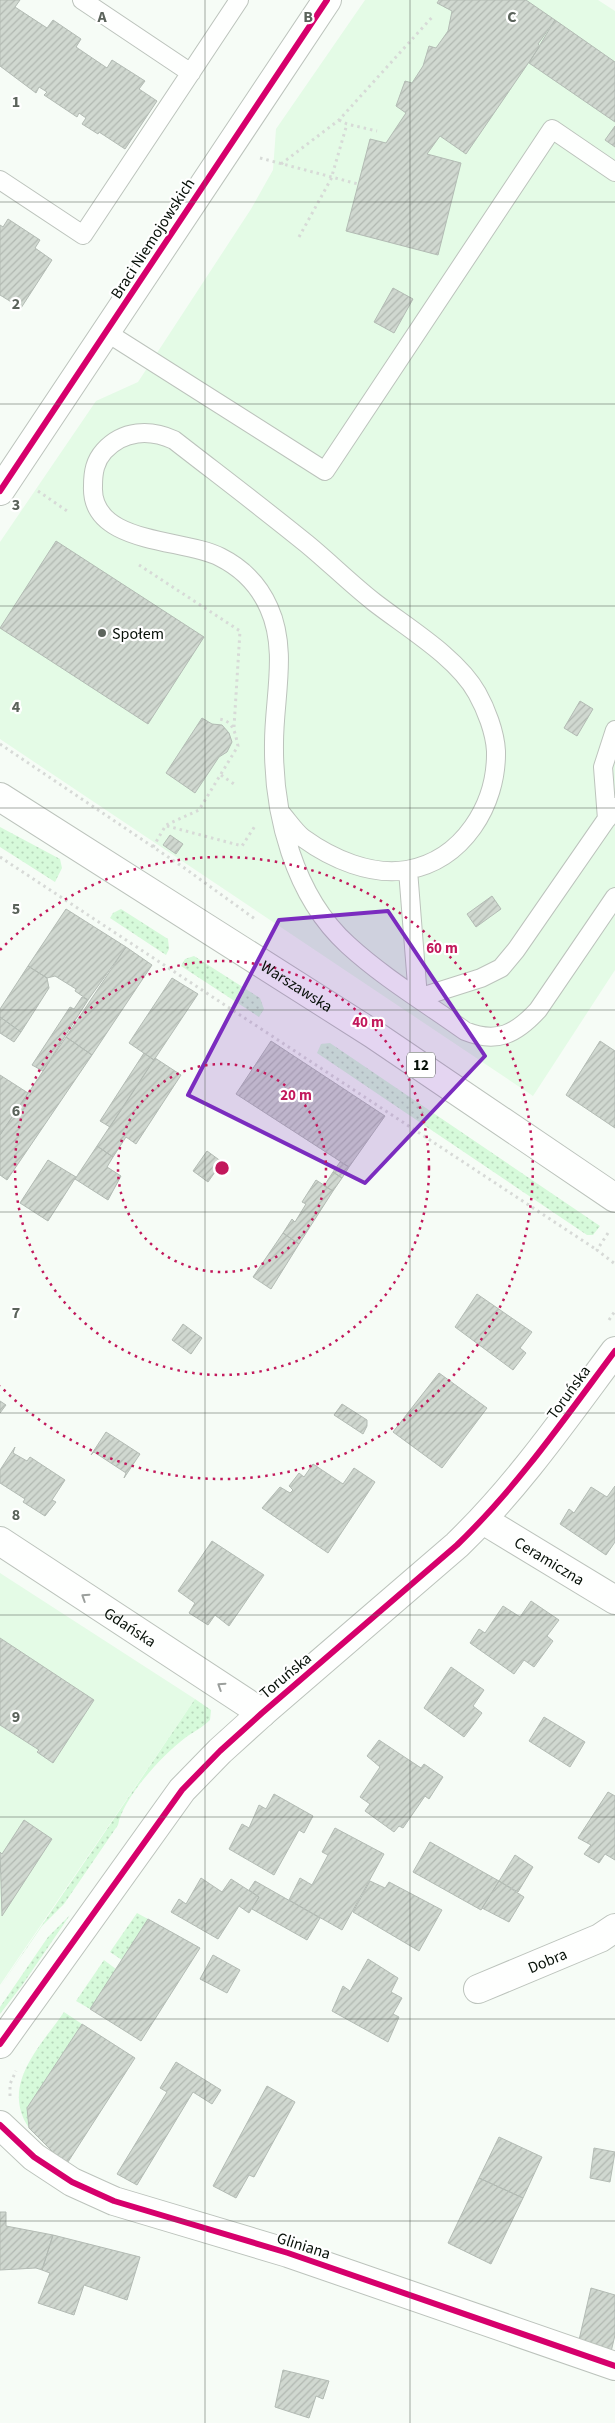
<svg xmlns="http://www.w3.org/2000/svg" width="615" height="2423" viewBox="0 0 615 2423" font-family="'Source Sans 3',sans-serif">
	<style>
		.built { fill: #e4fbe6 }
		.green { fill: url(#green-dots) }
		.building { fill: url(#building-hatch); stroke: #b3bbb4 }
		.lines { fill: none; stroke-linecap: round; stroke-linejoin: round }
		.service-casing { stroke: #bcc3bc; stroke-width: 20 }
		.minor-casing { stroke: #bcc3bc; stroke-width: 30 }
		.tertiary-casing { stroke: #bcc3bc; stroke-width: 30 }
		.primary-casing { stroke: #bcc3bc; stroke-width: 30 }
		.path { stroke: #d7dad7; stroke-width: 3; stroke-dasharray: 2.5 4; stroke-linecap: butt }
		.service { stroke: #fefffe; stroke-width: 18 }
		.minor { stroke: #fefffe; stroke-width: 28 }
		.tertiary { stroke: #fefffe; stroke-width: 28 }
		.primary { stroke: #fefffe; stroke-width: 28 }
		.cycleway-casing { stroke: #fff; stroke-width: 9 }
		.cycleway { stroke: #d6006c; stroke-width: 6 }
		.oneway { stroke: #9b9f9c }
		.marked { fill: #7b2cbf; fill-opacity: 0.2; stroke: #7b2cbf; stroke-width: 4; stroke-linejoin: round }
		.grid { fill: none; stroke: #5b635b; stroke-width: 1; stroke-opacity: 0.55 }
		.ring { fill: none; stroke: #c2185b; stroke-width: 2.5; stroke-dasharray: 2.5 5 }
		.poi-dot { fill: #5b635b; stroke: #fff; stroke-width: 2 }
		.labels { text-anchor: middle; stroke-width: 4.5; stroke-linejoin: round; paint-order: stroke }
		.shield { fill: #fff; stroke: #515852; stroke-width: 1 }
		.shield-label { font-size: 15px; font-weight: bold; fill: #071008 }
		.street-label { font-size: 16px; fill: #071008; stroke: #fff }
		.poi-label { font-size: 16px; fill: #071008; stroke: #fff; text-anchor: start }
		.grid-label { font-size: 16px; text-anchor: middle; font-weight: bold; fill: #5b635b; stroke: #fff; stroke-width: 4.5; stroke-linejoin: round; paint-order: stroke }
		.centre { fill: #c2185b; stroke: #fff; stroke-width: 2.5 }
		.ring-label { font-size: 15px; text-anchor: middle; font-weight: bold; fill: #c2185b; stroke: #fff; stroke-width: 4.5; stroke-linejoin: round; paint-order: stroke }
	</style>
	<defs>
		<pattern id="green-dots" width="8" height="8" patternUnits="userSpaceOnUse" patternTransform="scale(1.25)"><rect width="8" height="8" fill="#d6fada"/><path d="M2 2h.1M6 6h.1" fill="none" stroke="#b6d5ba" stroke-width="1.8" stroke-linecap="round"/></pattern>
		<pattern id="building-hatch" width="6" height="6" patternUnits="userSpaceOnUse" patternTransform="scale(1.25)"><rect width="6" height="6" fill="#d0d8d0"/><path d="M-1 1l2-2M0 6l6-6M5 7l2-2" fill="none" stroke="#b1b8b1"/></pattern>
	</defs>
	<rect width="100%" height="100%" fill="#f6fcf6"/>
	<path class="built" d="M365 0H598L615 11V970L533 1096 0 739V542L96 401 138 382 251 209 273 170 276 129Z
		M0 1573 195 1699 0 1985Z"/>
	<path class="green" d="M0 827 60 859 62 868 55 882 0 847Z
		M121 909 168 939 169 949 166 955 110 918 113 913Z
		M194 956 260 998 264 1009 259 1017 181 966 185 959Z
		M330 1043 600 1226 593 1235H587L317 1053 321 1044Z
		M195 1699 211 1710 210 1720C202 1728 193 1732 185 1738 162 1755 123 1798 118 1825L64 1904 42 1926 0 1987Z
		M137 1913 148 1919 122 1960 110 1952Z
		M70 1915 23 1984 0 2014V2007L48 1937Z
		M104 1960 116 1969 90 2009 76 2001Z
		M64 2012 82 2024 27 2108 29 2128C0 2085 40 2047 64 2012Z"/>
	<path class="building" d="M0 0H20L15 7 47 28 53 20 81 39 76 47 107 68 112 60 145 81 139 89 157 101 125 149 99 132 98 134 82 124 86 118 79 113 77 117 44 95 47 92 39 87 36 93 0 66Z
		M439 0H526L555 20 538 44 540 46 466 154 440 136 427 154 461 163 438 255 346 231 370 139 386 143 406 113 396 106 405 81 412 83 423 66 429 46 436 48 448 31 452 11 437 3Z
		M555 20 615 62V122L529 63Z
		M615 126V147L605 140Z
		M8 219 40 240 35 248 52 260 21 308 0 295V225L3 227Z
		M393 288 413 299 394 333 374 322Z
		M56 541 204 637 148 724 0 628Z
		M580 701 593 709 577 736 564 728Z
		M202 718 212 724 222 725 229 733 232 742 227 752 219 757 195 793 166 773Z
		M170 835 183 844 176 854 163 845Z
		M492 896 501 909 476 927 467 914Z
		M66 909 126 947 88 1000 75 991 76 989 55 976 47 978 28 966Z
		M126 947 152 965 92 1055 66 1037Z
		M28 966 47 978 49 988 21 1032 0 1017V1009Z
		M172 978 198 994 154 1060 129 1043Z
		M82 997 88 1000 43 1071 32 1065 70 1007 74 1009Z
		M0 1017 21 1032 14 1042 0 1033Z
		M66 1037 92 1055 7 1180 0 1175V1135Z
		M271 1041 385 1116 349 1167 236 1094Z
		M600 1041 615 1051V1128L566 1095Z
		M144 1053 154 1060 110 1127 100 1121Z
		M155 1058 181 1075 136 1144 126 1137 113 1157 97 1146Z
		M0 1075 28 1093 0 1135Z
		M97 1146 113 1157 107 1167 121 1176 108 1200 75 1179Z
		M207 1151 222 1162 208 1182 193 1171Z
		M48 1160 76 1177 48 1221 20 1203Z
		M340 1162 349 1167 342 1178 333 1172Z
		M333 1172 342 1178 333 1191 324 1186Z
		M316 1180 333 1191 299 1244 283 1233 292 1219 295 1222 306 1204 302 1202Z
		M283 1233 299 1244 271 1289 253 1277Z
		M477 1294 532 1332 520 1348 526 1353 513 1370 455 1327Z
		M183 1324 202 1338 191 1354 172 1340Z
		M439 1373 487 1408 442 1468 393 1432Z
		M0 1401 6 1405 0 1413Z
		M342 1404 367 1420V1426L363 1434 334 1415Z
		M106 1432 140 1454 124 1478 126 1473 94 1452 91 1455Z
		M15 1447 13 1453 27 1461 30 1457 65 1480 52 1500 56 1502 45 1516 23 1502 25 1499 0 1483V1470Z
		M313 1464 343 1484 354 1468 375 1482 328 1553 262 1508 280 1487 290 1493 293 1490 289 1486 299 1473 304 1477Z
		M615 1486V1542L606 1555 560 1524 569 1509 574 1513 591 1487 607 1497Z
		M212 1541 264 1575 229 1626 215 1615 208 1625 189 1613 195 1603 178 1591Z
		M531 1601 559 1620 547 1636 553 1641 534 1667 524 1660 514 1674 470 1643 479 1629 485 1633 503 1606 520 1617Z
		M0 1638 94 1700 53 1763 37 1752 39 1750 0 1725Z
		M451 1667 484 1690 473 1706 482 1713 464 1737 424 1708Z
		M544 1717 585 1742 570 1767 529 1741Z
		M379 1740 421 1768 424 1764 443 1777 429 1799 425 1796 403 1828 399 1826 394 1832 365 1811 370 1804 360 1797 380 1767 367 1756Z
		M608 1792 615 1796V1860L605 1854 599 1863 584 1854 591 1845 578 1838Z
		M274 1794 313 1816 304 1833 299 1830 274 1875 229 1849 242 1824 249 1828 259 1805 266 1809Z
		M24 1820 52 1839 2 1916 0 1852 2 1854Z
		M335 1828 384 1854 342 1930 289 1900 300 1878 312 1885 328 1855 322 1852Z
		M430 1842 499 1881 481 1910 413 1872Z
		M515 1855 533 1867 518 1892 499 1881Z
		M201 1878 222 1892 231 1879 259 1897 249 1913 239 1906 218 1939 171 1912 179 1899 186 1904Z
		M255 1881 320 1918 307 1940 252 1909 259 1897 249 1890Z
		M370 1881 385 1888 389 1882 442 1910 419 1951 353 1912Z
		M499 1881 524 1897 509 1922 482 1908Z
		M148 1919 200 1948 141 2041 90 2009Z
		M213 1955 240 1970 227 1993 200 1979Z
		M368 1959 398 1978 391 1992 402 1998 393 2014 399 2017 388 2042 332 2011 343 1986 350 1991Z
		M82 2024 135 2058 66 2165 29 2128 27 2108Z
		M176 2062 221 2090 212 2104 193 2092 137 2185 117 2174 167 2092 160 2088Z
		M267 2086 295 2102 254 2177 249 2175 236 2198 213 2186Z
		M499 2137 542 2157 523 2198 479 2178Z
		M594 2148 615 2152 610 2182 590 2178Z
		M479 2178 523 2198 491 2264 448 2243Z
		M0 2212H6V2226L53 2235 42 2270 36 2268 0 2270Z
		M53 2235 140 2257 127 2300 84 2285 74 2315 38 2303 50 2273 42 2270Z
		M591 2288 615 2295V2335L611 2352 579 2340Z
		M283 2370 329 2381 323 2399 316 2396 309 2418 275 2407Z"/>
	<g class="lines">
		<defs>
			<path id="service" d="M82 0 191 73
				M0 180 83 235 239 0
				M106 332 325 471 552 129 615 172
				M280 812C288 821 295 832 303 838 332 859 371 876 407 870 463 860 497 805 496 751 495 732 486 709 477 693 457 657 406 627 374 602 351 584 330 563 307 544 264 509 219 475 174 440 150 429 123 430 104 451 95 461 93 472 93 486 90 545 183 538 220 557 242 568 259 585 269 608 288 650 274 698 274 743 273 814 294 896 348 945 384 978 426 1003 465 1031 497 1044 516 1034 538 1010L615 897
				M607 819 603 767 615 730
				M408 870 418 998 481 978 501 968 516 950 615 807"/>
			<g id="minor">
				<path id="s1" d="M483 1520 615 1600"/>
				<path id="s2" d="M0 1541 262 1713"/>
				<path id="s3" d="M478 1989 600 1938 615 1928"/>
				<path d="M0 2044 182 1790 220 1751 262 1713 457 1545C518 1486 565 1418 615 1351"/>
				<path d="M0 2125 34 2157 72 2182 114 2201 288 2253 615 2366"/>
			</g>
			<path id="tertiary" d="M0 491 327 0"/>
			<g id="primary">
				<path id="s4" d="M0 797 373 1034 615 1198"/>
			</g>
		</defs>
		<use href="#service" class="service-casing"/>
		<use href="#minor" class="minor-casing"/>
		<use href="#tertiary" class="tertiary-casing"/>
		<use href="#primary" class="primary-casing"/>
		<path class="path" d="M339 120 347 124 377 131
			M260 158 358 184
			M281 164 339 120 434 15
			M299 237 331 179 347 124
			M38 491 70 513
			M139 565 240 631 234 727
			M0 744 183 867 255 919
			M221 775 234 784
			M167 826 242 846 255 826
			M153 847 166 825 199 810 238 746C235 733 234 721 219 719
			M0 857 597 1250
			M608 1233 597 1250 615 1264
			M609 1320 615 1311
			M10 2096V2084L16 2071"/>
		<use href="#service" class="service"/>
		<use href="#minor" class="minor"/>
		<use href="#tertiary" class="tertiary"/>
		<use href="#primary" class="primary"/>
		<defs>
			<path id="cycleway" d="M0 491 327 0
				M0 2044 182 1790 220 1751 262 1713 457 1545C518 1486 565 1418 615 1351
				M0 2125 34 2157 72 2182 114 2201 288 2253 615 2366"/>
		</defs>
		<use href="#cycleway" class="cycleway-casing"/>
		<use href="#cycleway" class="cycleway"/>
	</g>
	<defs><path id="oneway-chevron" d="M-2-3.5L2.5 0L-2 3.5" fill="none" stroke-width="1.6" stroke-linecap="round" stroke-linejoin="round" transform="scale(1.25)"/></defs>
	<g class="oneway">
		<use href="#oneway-chevron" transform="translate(85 1597) rotate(-147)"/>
		<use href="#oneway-chevron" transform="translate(221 1686) rotate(-147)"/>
	</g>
	<path class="marked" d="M388 911 485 1056 365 1183 188 1095 279 920Z"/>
	<path class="grid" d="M205 0V2423M410 0V2423M0 202H615M0 404H615M0 606H615M0 808H615M0 1010H615M0 1212H615M0 1413H615M0 1615H615M0 1817H615M0 2019H615M0 2221H615"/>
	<g class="ring">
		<circle cx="222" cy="1168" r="104"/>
		<circle cx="222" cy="1168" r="207"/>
		<path d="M0 950A311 311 0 1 1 0 1386"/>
	</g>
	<circle class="poi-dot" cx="102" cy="633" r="5"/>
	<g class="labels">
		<rect class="shield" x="407" y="1052.5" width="28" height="25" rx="4"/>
		<g class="shield-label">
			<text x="421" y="1070">12</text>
		</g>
		<g class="street-label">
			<text transform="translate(152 238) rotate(-57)" y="6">Braci Niemojowskich</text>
			<text dy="6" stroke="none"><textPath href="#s4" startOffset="352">Warszawska</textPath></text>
			<text transform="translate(568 1392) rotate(-54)" y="6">Toruńska</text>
			<text dy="6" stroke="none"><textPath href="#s1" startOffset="78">Ceramiczna</textPath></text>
			<text dy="6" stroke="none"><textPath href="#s2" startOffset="156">Gdańska</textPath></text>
			<text transform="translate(285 1675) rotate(-40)" y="6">Toruńska</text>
			<text dy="6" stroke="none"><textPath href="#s3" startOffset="75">Dobra</textPath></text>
			<text transform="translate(304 2245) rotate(18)" y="6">Gliniana</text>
		</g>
		<g class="poi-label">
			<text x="112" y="639">Społem</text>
		</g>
	</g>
	<g class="grid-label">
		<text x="102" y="22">A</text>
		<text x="308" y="22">B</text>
		<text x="512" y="22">C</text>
		<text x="16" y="107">1</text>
		<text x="16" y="309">2</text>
		<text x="16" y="510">3</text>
		<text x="16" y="712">4</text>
		<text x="16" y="914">5</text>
		<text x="16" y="1116">6</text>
		<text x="16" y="1318">7</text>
		<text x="16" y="1520">8</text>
		<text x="16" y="1722">9</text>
	</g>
	<circle cx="222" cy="1168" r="8" class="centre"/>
	<g class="ring-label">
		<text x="442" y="953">60 m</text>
		<text x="368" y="1027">40 m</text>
		<text x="296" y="1100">20 m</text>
	</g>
</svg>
